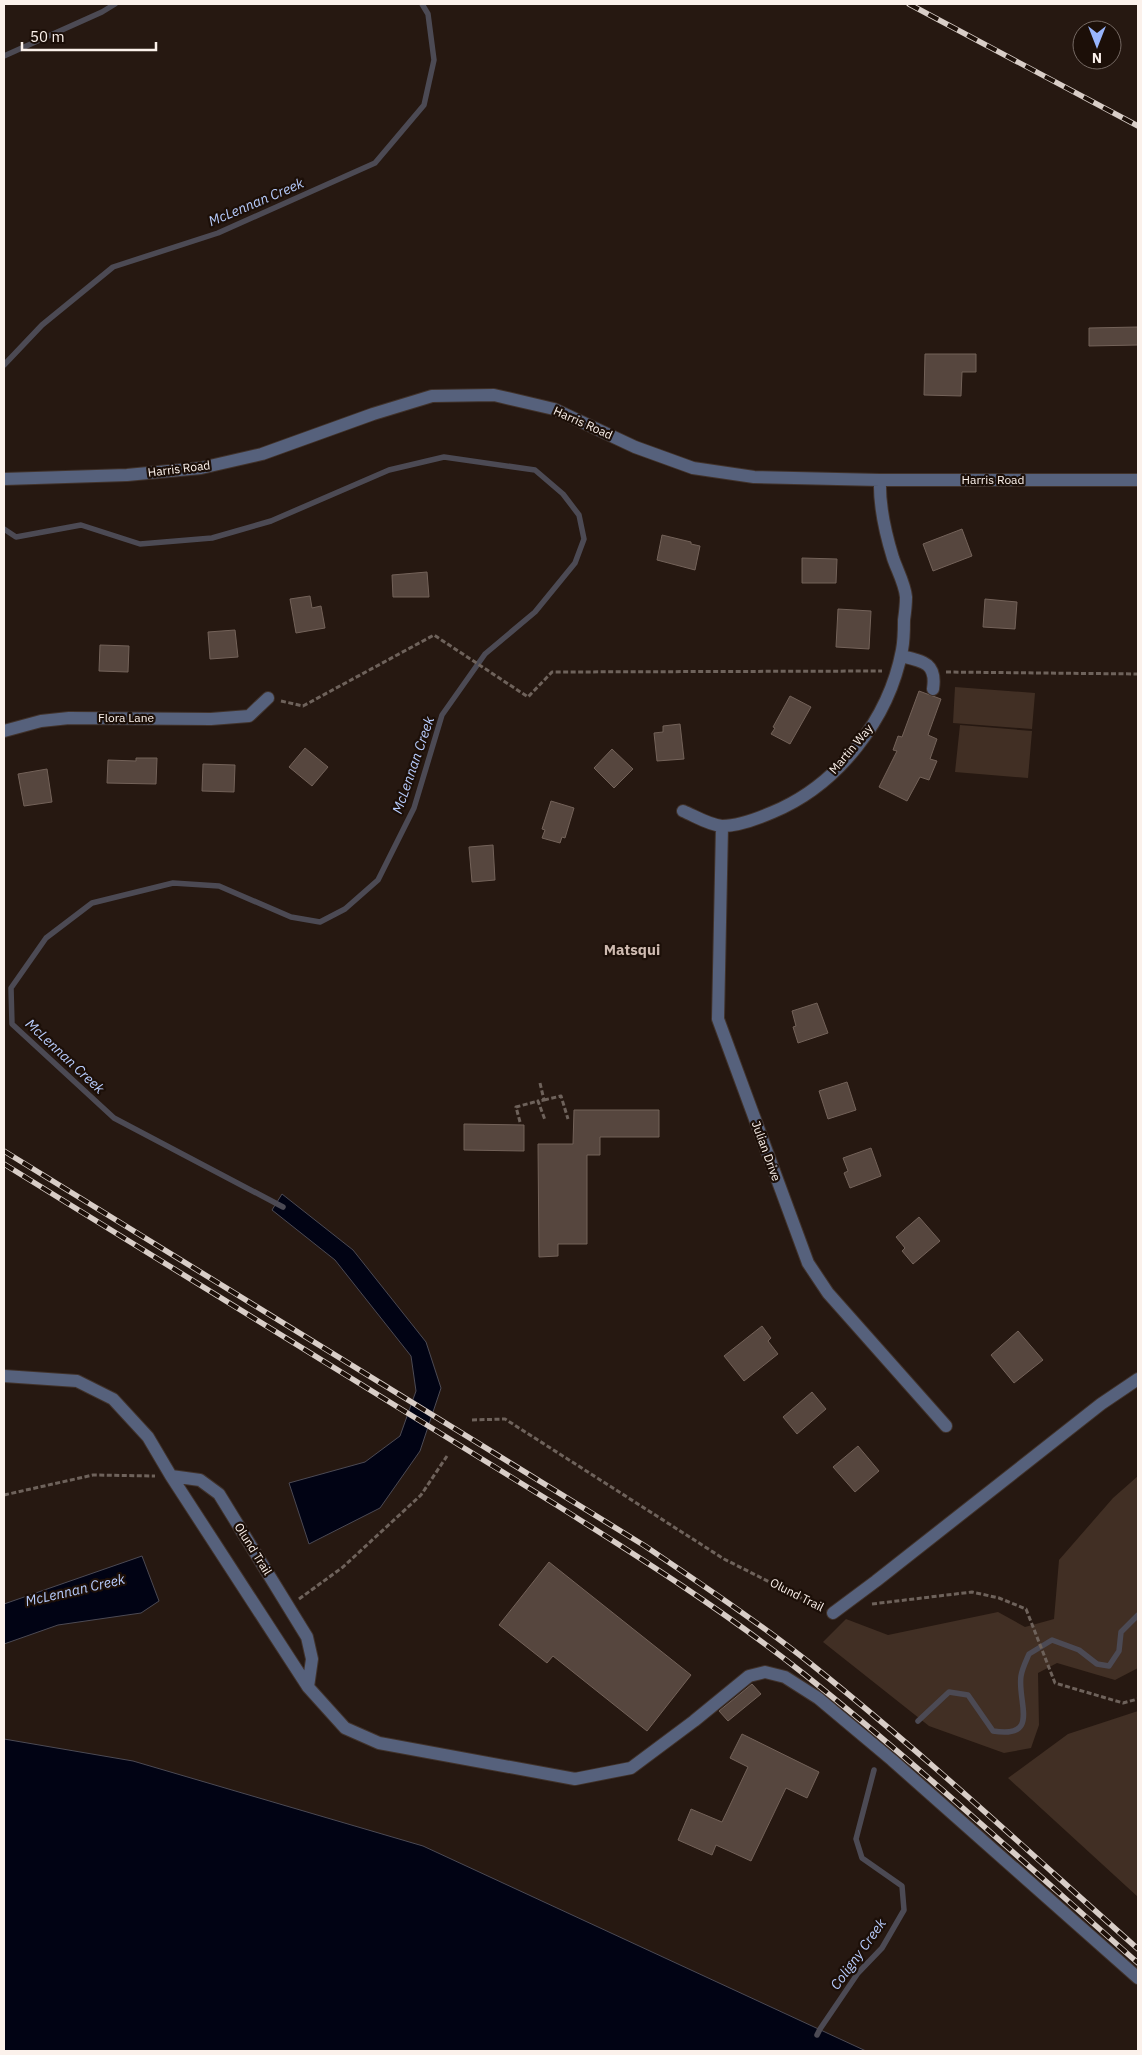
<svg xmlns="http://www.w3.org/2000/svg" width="1142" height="2055" viewBox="0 0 1142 2055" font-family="'IBM Plex Sans',sans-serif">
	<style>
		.green { fill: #412f24 }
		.water { fill: #010314; stroke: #4c4a54 }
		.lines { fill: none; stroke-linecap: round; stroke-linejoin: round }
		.stream { stroke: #4c4a54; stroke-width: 5.5 }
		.building { fill: #56463e; stroke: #736259 }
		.minor-casing { stroke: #40322b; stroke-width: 14 }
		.path { stroke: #6e625b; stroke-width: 3; stroke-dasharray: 5 2.5; stroke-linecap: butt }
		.minor { stroke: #56617c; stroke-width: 12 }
		.rail-casing { stroke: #d8cdc7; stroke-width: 5.5 }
		.rail { stroke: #1c0f08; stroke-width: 4; stroke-dasharray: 11; stroke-linecap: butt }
		.labels { text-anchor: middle; stroke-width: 4.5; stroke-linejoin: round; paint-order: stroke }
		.street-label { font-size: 12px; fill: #fbf1eb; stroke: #1c0f08 }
		.water-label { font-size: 14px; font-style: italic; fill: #b7ccfd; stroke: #1c0f08 }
		.quarter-label { font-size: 15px; font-weight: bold; fill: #cebab0; stroke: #1c0f08 }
	</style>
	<rect width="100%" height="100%" fill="#261811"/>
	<path class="green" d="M955 687 1035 693 1032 729 953 723Z
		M960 725 1032 731 1028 778 955 772Z
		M1138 1476V1668L1115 1680 1057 1663 1038 1673 1039 1725 1031 1748 1004 1753 929 1726 823 1642 846 1619 888 1635 998 1612 1025 1627 1054 1619 1059 1560 1113 1498Z
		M1138 1711V1897L1008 1778 1068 1734Z"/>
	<path class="water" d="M282 1194 353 1250 426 1342 441 1388 420 1451 380 1508 309 1544 289 1483 365 1462 400 1436 416 1391 411 1356 335 1260 272 1210Z
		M142 1556 159 1601 141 1613 58 1625 4 1644V1604Z
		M4 1739 133 1761 423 1846 866 2051H4Z"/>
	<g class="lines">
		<path class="stream" d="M4 56 102 12 115 4
			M4 365 42 325 113 267 218 233 375 163 424 105 434 60 428 14 422 4
			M4 529 16 537 81 525 140 544 212 538 271 521 389 470 444 457 535 470 563 494 579 515 584 539 575 563 535 612 485 654 442 715 414 808 378 880 345 909 320 922 291 917 219 886 173 883 92 903 46 938 11 988 12 1024 114 1118 283 1207
			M918 1721 949 1692 968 1695 993 1731C1041 1739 1017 1702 1021 1676 1022 1669 1026 1661 1029 1654L1052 1640 1079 1650 1097 1664 1109 1666 1119 1651 1121 1632 1138 1615
			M817 2035 820 2029 858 1973 882 1948 904 1910 902 1886 862 1858 856 1839 874 1770"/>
	</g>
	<path class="building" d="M1138 327V345L1089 346V328Z
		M925 354H976V372H962L961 396 924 395Z
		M962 529 972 556 933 571 923 544Z
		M662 535 691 542V544L700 546 695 570 657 560Z
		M802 558 837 559 836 583H802Z
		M427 572 429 597H393L392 575Z
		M310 596 312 608 321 606 325 628 296 633 290 599Z
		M985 599 1017 602 1015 629 983 627Z
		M838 609 871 611 869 649 836 647Z
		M235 630 238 657 210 659 208 632Z
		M100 645 129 646 128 672 99 671Z
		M919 691 941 699 928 735 937 739 930 759 937 761 929 780 920 777 907 801 879 787 897 751 893 750 898 736 902 737Z
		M790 696 811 707 790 744 771 734 775 728 773 727Z
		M680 724 684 759 657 761 654 733 663 732V726Z
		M305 748 328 767 312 786 289 767Z
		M612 749 633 769 614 788 594 768Z
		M136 758H157L156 784 107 783 108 760 136 761Z
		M203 764 235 765 234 792 202 791Z
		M47 769 52 802 24 806 18 774Z
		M551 801 574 808 565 838 562 837 560 843 542 838 545 830 542 829Z
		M493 845 495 880 472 882 469 847Z
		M817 1003 828 1033 798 1043 793 1027 796 1026 792 1011Z
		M847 1082 856 1110 828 1119 819 1091Z
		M574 1110H659V1137H600V1155H587V1244H558V1256L539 1257 538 1144H573Z
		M464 1124 524 1125V1151L464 1150Z
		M871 1148 881 1176 850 1188 844 1173 848 1171 843 1158Z
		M919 1217 940 1241 913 1264 902 1251 905 1248 896 1237Z
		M762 1326 771 1338 768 1341 778 1354 744 1381 724 1356Z
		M1018 1331 1043 1360 1014 1383 991 1355Z
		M812 1392 826 1409 797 1434 783 1417Z
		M858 1446 879 1471 855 1492 833 1467Z
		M549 1562 691 1675 647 1731 553 1656 547 1663 499 1625Z
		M752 1684 761 1694 728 1721 719 1711Z
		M742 1734 819 1772 807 1798 786 1788 751 1861 716 1845 712 1855 678 1840 691 1809 722 1822 748 1767 730 1758Z"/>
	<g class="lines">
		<defs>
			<path id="minor" d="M4 479 127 475 201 468 262 454 373 414 432 396 494 395 554 409 635 447 693 468 754 477 880 480H1138
				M901 656C923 661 937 663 933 689
				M4 731 41 721 69 718 211 719 249 716 268 698
				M683 811C695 816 709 825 722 826 739 826 757 819 773 812 838 785 889 719 902 650 904 640 904 630 904 620 905 613 906 605 906 597 905 584 897 570 893 558 885 532 879 506 880 480
				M722 826 718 1019 808 1263 828 1293 946 1426
				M4 1376 77 1381 113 1399 148 1437 171 1476 308 1687 345 1728 379 1743 575 1779 631 1768 694 1721 749 1676 765 1672 785 1677 818 1698 892 1760 1138 1978
				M171 1476 200 1480 219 1494 307 1637 312 1659 308 1687
				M833 1613 876 1581 1101 1404 1138 1379"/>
		</defs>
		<use href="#minor" class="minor-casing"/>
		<path class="path" d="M946 672 1138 674
			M281 701 303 706 434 635 528 697 552 672 882 671
			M540 1083 544 1100 538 1101 545 1120
			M544 1100 561 1096 568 1119
			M520 1122 516 1107 538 1101
			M472 1420 505 1419 724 1559 821 1608
			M4 1495 93 1475 155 1476
			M299 1599 343 1567 421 1495 447 1456
			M872 1604 972 1592 999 1598 1026 1609 1055 1683 1123 1703 1138 1699"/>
		<use href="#minor" class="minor"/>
		<defs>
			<path id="rail" d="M909 4 1138 126
				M4 1151 645 1546C701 1584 758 1622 811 1664 924 1754 1030 1853 1138 1949
				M4 1164 558 1506C642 1559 726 1612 804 1674 919 1766 1028 1866 1138 1963"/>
		</defs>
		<use href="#rail" class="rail-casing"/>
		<use href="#rail" class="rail"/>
	</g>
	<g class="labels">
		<g class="street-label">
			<text transform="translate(583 423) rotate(24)" y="4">Harris Road</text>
			<text transform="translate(179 469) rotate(-7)" y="4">Harris Road</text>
			<text x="993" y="484">Harris Road</text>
			<text x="126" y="722">Flora Lane</text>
			<text transform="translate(851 749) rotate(-50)" y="4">Martin Way</text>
			<text transform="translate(766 1151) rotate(70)" y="4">Julian Drive</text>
			<text transform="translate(253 1549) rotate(58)" y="4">Olund Trail</text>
			<text transform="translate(797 1595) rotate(27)" y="4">Olund Trail</text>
		</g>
		<g class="water-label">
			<text transform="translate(256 202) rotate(-23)" y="5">McLennan Creek</text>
			<text transform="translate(413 765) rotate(-71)" y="5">McLennan Creek</text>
			<text transform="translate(65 1056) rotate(43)" y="5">McLennan Creek</text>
			<text transform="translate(75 1590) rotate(-13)" y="5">McLennan Creek</text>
			<text transform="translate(858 1954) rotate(-54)" y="5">Coligny Creek</text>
		</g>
		<g class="quarter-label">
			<text x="632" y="955">Matsqui</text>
		</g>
	</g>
	<rect width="1142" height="2055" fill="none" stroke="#fbf1eb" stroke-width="10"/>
	<g transform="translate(1097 45) rotate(180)"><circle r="24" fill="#1c0f08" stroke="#756963"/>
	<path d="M0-4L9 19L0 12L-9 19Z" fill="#98b5fd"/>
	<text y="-8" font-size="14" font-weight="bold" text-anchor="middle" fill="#fbf1eb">N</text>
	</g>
	<path d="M22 42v8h134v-8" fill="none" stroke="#fbf1eb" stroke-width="2.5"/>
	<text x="30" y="42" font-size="15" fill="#fbf1eb" stroke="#1c0f08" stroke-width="4" paint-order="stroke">50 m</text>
</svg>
